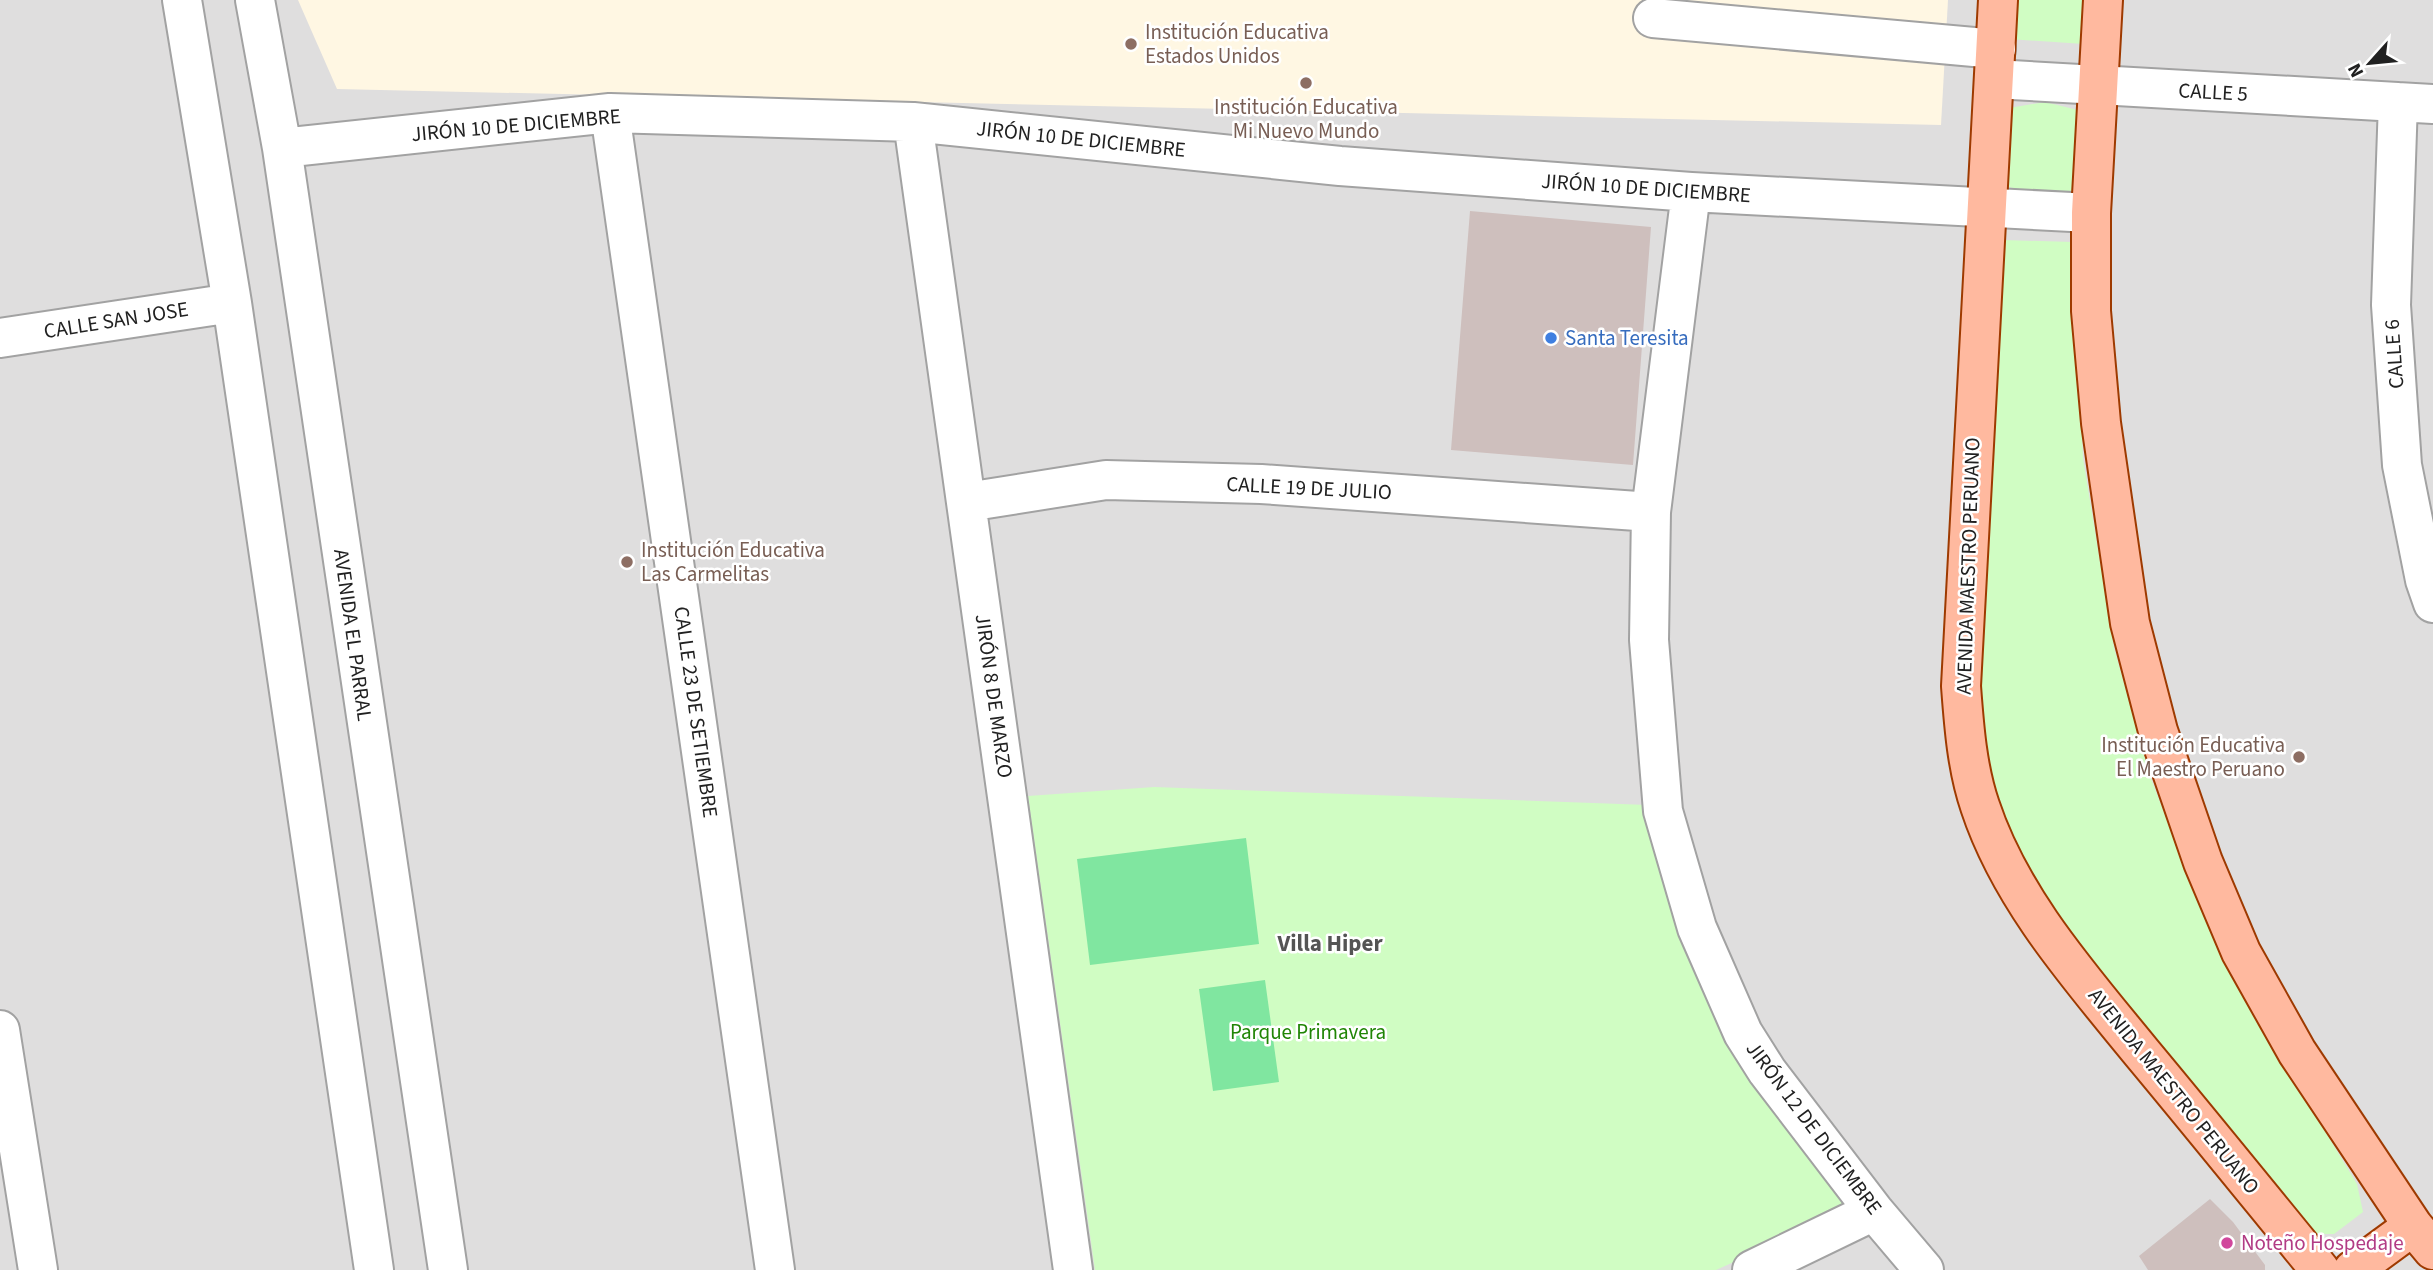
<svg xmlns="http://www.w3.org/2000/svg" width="2433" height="1270" viewBox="0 0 2433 1270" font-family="'Source Sans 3',sans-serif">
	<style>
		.residential { fill: #dfdede }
		.education { fill: #fff7e3 }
		.park { fill: #d0fdc3 }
		.pitch { fill: #80e6a0 }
		.building { fill: #cebfbd }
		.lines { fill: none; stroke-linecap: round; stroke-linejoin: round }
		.minor-casing { stroke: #a2a2a2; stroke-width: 42 }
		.major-casing { stroke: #9e3a00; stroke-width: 42 }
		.minor { stroke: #fff; stroke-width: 38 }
		.major { stroke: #ffb99f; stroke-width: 38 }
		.education-dot { fill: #8d6e63; stroke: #fff; stroke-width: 2.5 }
		.shop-dot { fill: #3f7fe0; stroke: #fff; stroke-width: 2.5 }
		.hotel-dot { fill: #d1479c; stroke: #fff; stroke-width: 2.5 }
		.labels { text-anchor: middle; stroke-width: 5; stroke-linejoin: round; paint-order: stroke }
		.education-label { font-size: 21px; fill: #785e54; stroke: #fff; text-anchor: start }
		.street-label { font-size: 21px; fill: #212121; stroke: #fff }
		.shop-label { font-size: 21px; fill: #366cbe; stroke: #fff; text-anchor: start }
		.park-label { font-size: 21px; fill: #208505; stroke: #fff }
		.hotel-label { font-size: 21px; fill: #b23c85; stroke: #fff; text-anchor: start }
		.neighbourhood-label { font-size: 23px; font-weight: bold; fill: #545454; stroke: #fff }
	</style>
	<rect width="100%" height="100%" fill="#f2ebe7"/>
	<path class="residential" d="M0 0H2433V1270H0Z"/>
	<path class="education" d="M298 0H1948L1941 125 337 89Z"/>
	<path class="park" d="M2011 0H2086L2084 44 2008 39Z
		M2045 102 2082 111 2076 190 2041 195 2005 186 2009 108Z
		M2003 240 2073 242 2083 458 2114 648 2150 776 2200 907 2273 1046 2357 1184 2363 1212 2334 1234H2307L2050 914 2010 842 1985 768 1972 686Z
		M1154 787 1648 805 1852 1209 1716 1270H1095L1028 796Z"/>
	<path class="pitch" d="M1246 838 1259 944 1090 965 1077 859Z
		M1265 980 1279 1082 1213 1091 1199 989Z"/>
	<path class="building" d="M1470 211 1651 227 1633 465 1451 450Z
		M2210 1199 2233 1222 2265 1265V1270H2148L2139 1256Z"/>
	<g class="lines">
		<defs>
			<path id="minor" d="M182 0 232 303 374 1270
				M255 0 282 148 448 1270
				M1653 18 1996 49
				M1994 79 2433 104
				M2398 102 2391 305 2402 465 2425 580 2433 603
				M610 113 775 1270
				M913 122 1073 1270
				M282 148 610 113 913 122 1340 166 1691 192 2091 213
				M1691 192 1651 512 1649 640 1663 811 1697 928 1743 1033 1767 1071 1874 1211 1924 1270
				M0 338 232 303
				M967 502 1106 480 1261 484 1651 512
				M0 1030 38 1270
				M1752 1270 1874 1211"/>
			<path id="major" d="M1998 0 1961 686C1964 726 1967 768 1980 806 2011 900 2081 978 2142 1053 2202 1125 2261 1198 2320 1270
				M2103 0 2091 213V311L2101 423 2130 623 2158 731 2203 862 2241 952 2297 1052 2413 1226 2433 1250
				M2353 1270 2413 1226"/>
		</defs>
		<use href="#minor" class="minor-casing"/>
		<use href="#major" class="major-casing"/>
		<use href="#minor" class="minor"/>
		<use href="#major" class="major"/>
	</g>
	<g class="education-dot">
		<circle cx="1131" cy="44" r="7"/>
		<circle cx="1306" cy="83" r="7"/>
		<circle cx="627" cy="562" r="7"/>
		<circle cx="2299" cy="757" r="7"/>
	</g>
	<circle class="shop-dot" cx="1551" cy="338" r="7"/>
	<circle class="hotel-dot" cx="2227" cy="1243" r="7"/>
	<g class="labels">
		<g class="education-label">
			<text x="1145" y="39">Institución Educativa<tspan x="1145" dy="24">Estados Unidos</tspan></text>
			<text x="1306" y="114" text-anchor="middle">Institución Educativa<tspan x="1306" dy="24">Mi Nuevo Mundo</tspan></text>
			<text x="641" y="557">Institución Educativa<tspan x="641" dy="24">Las Carmelitas</tspan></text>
			<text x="2285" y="752" text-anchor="end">Institución Educativa<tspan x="2285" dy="24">El Maestro Peruano</tspan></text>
		</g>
		<g class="street-label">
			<text transform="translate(2213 92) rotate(3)" y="7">CALLE 5</text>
			<text transform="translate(516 125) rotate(-5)" y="7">JIRÓN 10 DE DICIEMBRE</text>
			<text transform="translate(1081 139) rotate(6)" y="7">JIRÓN 10 DE DICIEMBRE</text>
			<text transform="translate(1646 188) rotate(4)" y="7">JIRÓN 10 DE DICIEMBRE</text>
			<text transform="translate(116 320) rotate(-9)" y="7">CALLE SAN JOSE</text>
			<text transform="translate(2394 354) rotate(-94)" y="7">CALLE 6</text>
			<text transform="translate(1309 488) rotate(3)" y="7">CALLE 19 DE JULIO</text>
			<text transform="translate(1968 566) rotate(-88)" y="7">AVENIDA MAESTRO PERUANO</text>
			<text transform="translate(353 635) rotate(82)" y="7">AVENIDA EL PARRAL</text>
			<text transform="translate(994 696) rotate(82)" y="7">JIRÓN 8 DE MARZO</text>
			<text transform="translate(696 712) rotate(82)" y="7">CALLE 23 DE SETIEMBRE</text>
			<text transform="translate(2174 1091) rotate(51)" y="7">AVENIDA MAESTRO PERUANO</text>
			<text transform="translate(1814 1128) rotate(53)" y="7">JIRÓN 12 DE DICIEMBRE</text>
		</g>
		<g class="shop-label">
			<text x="1565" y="345">Santa Teresita</text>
		</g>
		<g class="park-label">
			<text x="1308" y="1039">Parque Primavera</text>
		</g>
		<g class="hotel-label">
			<text x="2241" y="1250">Noteño Hospedaje</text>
		</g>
		<g class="neighbourhood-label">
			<text x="1330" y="951">Villa Hiper</text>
		</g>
	</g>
	<g transform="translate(2370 63) rotate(243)" stroke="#ffffff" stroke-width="5" paint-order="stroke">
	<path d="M0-5L12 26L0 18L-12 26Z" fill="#212121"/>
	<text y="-10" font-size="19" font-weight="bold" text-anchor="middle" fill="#212121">N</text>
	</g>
</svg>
